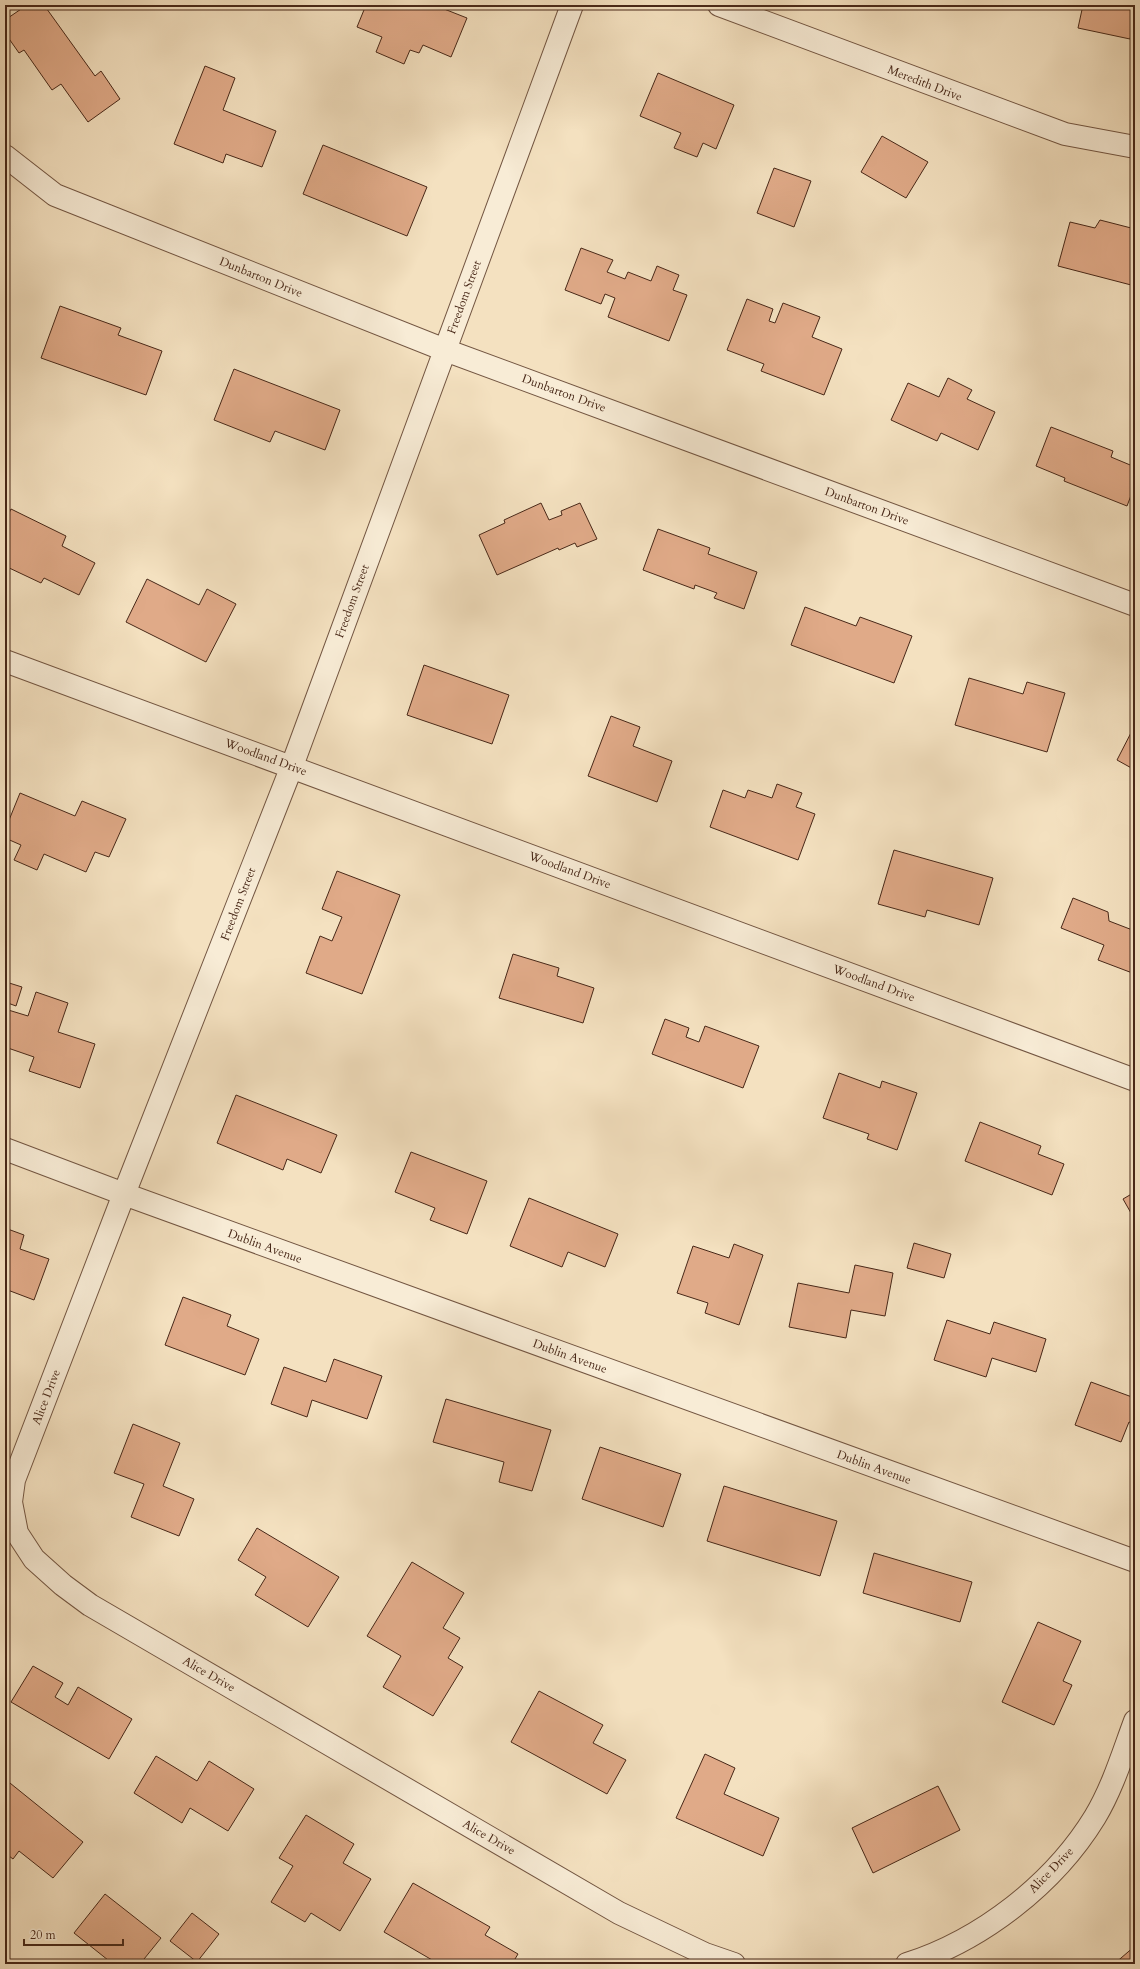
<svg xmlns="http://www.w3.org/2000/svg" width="1140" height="1969" viewBox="0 0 1140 1969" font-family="Cardo,serif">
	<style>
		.building { fill: #e0aa88; stroke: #482818 }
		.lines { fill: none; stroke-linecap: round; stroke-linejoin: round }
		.minor-casing { stroke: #735642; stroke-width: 24 }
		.minor { stroke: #f8ecd6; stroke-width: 22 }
		.labels { text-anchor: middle; stroke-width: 4; stroke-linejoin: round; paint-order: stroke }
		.street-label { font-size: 12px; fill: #482818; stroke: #f8ecd6 }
	</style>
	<rect width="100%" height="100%" fill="#f4e1c0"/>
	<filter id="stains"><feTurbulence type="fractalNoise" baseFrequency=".005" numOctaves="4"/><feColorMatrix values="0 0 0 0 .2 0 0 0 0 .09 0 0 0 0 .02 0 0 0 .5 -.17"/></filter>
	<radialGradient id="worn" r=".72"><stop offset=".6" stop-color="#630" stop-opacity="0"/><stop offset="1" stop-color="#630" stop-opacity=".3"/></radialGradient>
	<path class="building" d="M27 5H44L95 76 101 71 120 99 88 122 61 84 52 90 24 50 19 53 5 33V20Z
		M366 5H434L467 18 451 57 423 45 419 53 410 50 404 64 376 52 382 37 357 27Z
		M1083 5H1135V17L1130 39 1078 28Z
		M205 66 235 78 223 110 276 131 262 167 226 154 223 163 174 144Z
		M658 73 734 105 716 149 703 143 697 157 674 148 681 133 640 116Z
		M882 136 928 162 906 198 861 172Z
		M323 145 427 187 407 236 303 194Z
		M774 168 811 181 794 227 757 213Z
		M1100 220 1135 229V286L1058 266 1070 222 1095 228Z
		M581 248 613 260 607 272 625 279 628 272 651 281 657 266 679 275 673 290 687 295 669 341 608 317 615 298 605 294 601 304 565 290Z
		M747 299 773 309 769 321 775 323 783 303 820 317 812 337 842 349 824 395 761 371 764 364 727 350Z
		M60 306 121 328 118 335 162 351 146 395 41 358Z
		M234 369 340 410 325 450 275 431 270 442 214 420Z
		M948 378 972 390 967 399 995 412 978 450 941 433 937 441 891 420 908 383 939 397Z
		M1051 427 1113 451 1111 457 1135 467V485L1127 506 1064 481 1065 478 1036 466Z
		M541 503 549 520 562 515 561 511 580 503 597 539 577 547 575 543 559 550 558 548 497 575 479 535 505 523 504 520Z
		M11 509 66 536 62 546 95 563 79 595 44 578 41 583 5 566V521Z
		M658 529 710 548 708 554 757 572 744 609 714 598 717 593 695 585 694 589 643 570Z
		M147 579 199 605 207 589 236 604 206 662 126 622Z
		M805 607 856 626 860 617 912 636 894 683 791 645Z
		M424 665 509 695 492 744 407 715Z
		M969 678 1023 694 1027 682 1065 693 1047 752 955 725Z
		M611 716 640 727 633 746 672 761 657 802 588 776Z
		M1135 725V770L1117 760Z
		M777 784 802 793 796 807 815 814 798 860 710 827 723 790 745 798 748 790 772 798Z
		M20 793 75 816 82 801 126 819 109 857 95 852 86 872 44 854 37 870 14 860 21 845 5 838V830Z
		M894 850 993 878 979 925 927 910 925 917 878 904Z
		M337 871 400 895 362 994 306 973 320 936 332 941 342 917 322 909Z
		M1073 898 1108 912 1109 921 1135 931V974L1098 960 1104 945 1061 928Z
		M513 954 559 968 557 976 594 988 583 1023 499 998Z
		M6 982 22 987 16 1006 5 1002Z
		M36 992 68 1003 58 1032 95 1044 80 1088 29 1071 34 1057 5 1047V1009L28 1016Z
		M665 1019 689 1028 686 1037 699 1042 705 1026 759 1046 743 1088 652 1054Z
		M839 1073 880 1088 882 1081 917 1093 897 1150 867 1139 869 1134 823 1118Z
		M236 1095 337 1135 321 1173 287 1159 283 1170 217 1143Z
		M980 1122 1041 1146 1038 1154 1064 1164 1052 1195 965 1161Z
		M411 1152 487 1181 467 1234 430 1220 435 1208 395 1192Z
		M1135 1192V1220L1123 1199Z
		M529 1198 618 1234 605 1267 568 1252 562 1267 510 1246Z
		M5 1228 24 1235 20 1249 49 1259 34 1300 5 1289Z
		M914 1243 951 1254 944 1278 907 1268Z
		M734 1244 763 1255 739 1325 705 1313 708 1303 677 1293 693 1246 729 1258Z
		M855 1265 893 1273 885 1316 851 1310 846 1338 789 1327 798 1283 849 1293Z
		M183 1297 231 1315 227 1326 259 1339 245 1375 165 1345Z
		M947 1320 990 1334 994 1322 1046 1339 1036 1372 992 1358 986 1377 934 1360Z
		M334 1359 382 1376 367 1419 312 1400 307 1417 271 1404 284 1367 326 1382Z
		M1091 1382 1132 1397 1135 1389V1424L1129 1422 1121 1442 1075 1425Z
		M446 1399 551 1430 532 1491 499 1482 504 1462 433 1442Z
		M133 1424 180 1443 163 1486 194 1499 179 1536 131 1517 144 1484 114 1473Z
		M600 1447 681 1474 663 1527 582 1499Z
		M724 1486 837 1521 820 1576 707 1541Z
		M257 1528 339 1577 308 1627 255 1595 266 1577 238 1560Z
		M874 1553 972 1582 960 1622 863 1593Z
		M412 1562 464 1593 443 1628 460 1638 448 1658 463 1667 433 1716 383 1687 401 1656 367 1636Z
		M1038 1622 1081 1641 1063 1681 1072 1685 1054 1725 1002 1702Z
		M33 1666 63 1683 55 1697 68 1705 78 1687 132 1719 109 1759 11 1702Z
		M539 1691 603 1725 593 1743 626 1760 607 1794 511 1742Z
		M705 1754 735 1768 724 1794 779 1818 763 1856 676 1818Z
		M156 1756 197 1781 209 1761 254 1789 228 1831 190 1808 182 1823 134 1793Z
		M5 1779 83 1842 53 1878 19 1851 13 1859 5 1853Z
		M938 1786 960 1830 873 1873 852 1828Z
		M306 1815 354 1844 343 1863 371 1879 340 1931 311 1913 305 1922 271 1902 293 1866 279 1858Z
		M413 1883 490 1927 485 1935 518 1954 512 1964H439L384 1932Z
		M105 1894 161 1938 140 1964H113L74 1933Z
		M192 1913 219 1934 197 1962 170 1941Z
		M1135 1946V1964H1114Z"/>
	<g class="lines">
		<defs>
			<path id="minor" d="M572 5 292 766 124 1194 14 1480 11 1502 17 1533 34 1559 63 1585 90 1605 619 1913 705 1954 734 1964
				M719 5 1065 134 1135 147
				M5 156 55 195 445 350 1135 605
				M5 661 1135 1080
				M5 1149 124 1194 1135 1561
				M907 1964C982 1940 1054 1884 1095 1817 1113 1787 1123 1753 1135 1721"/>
		</defs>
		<use href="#minor" class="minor-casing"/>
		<use href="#minor" class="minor"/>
	</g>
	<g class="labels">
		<g class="street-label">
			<text transform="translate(925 83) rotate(21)" y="4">Meredith Drive</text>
			<text transform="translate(261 277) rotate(22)" y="4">Dunbarton Drive</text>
			<text transform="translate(464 297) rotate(-70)" y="4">Freedom Street</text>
			<text transform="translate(564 393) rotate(20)" y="4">Dunbarton Drive</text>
			<text transform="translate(867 506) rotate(20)" y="4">Dunbarton Drive</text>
			<text transform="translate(352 601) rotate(-70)" y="4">Freedom Street</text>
			<text transform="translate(266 757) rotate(20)" y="4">Woodland Drive</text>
			<text transform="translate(570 870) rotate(20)" y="4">Woodland Drive</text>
			<text transform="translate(238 904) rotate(-69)" y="4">Freedom Street</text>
			<text transform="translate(874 983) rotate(20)" y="4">Woodland Drive</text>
			<text transform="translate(265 1246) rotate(20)" y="4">Dublin Avenue</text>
			<text transform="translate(570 1356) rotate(20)" y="4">Dublin Avenue</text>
			<text transform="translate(46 1397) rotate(-69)" y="4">Alice Drive</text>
			<text transform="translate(874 1467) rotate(20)" y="4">Dublin Avenue</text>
			<text transform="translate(209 1674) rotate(30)" y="4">Alice Drive</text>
			<text transform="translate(489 1837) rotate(30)" y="4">Alice Drive</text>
			<text transform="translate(1051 1870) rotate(-46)" y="4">Alice Drive</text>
		</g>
	</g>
	<rect width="1140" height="1969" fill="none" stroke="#f4e1c0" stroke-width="20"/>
	<rect x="6" y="6" width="1128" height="1957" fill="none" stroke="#482818" stroke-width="2"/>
	<rect x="10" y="10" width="1120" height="1949" fill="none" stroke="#482818"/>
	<path d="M24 1939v6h99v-6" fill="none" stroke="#482818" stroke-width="2"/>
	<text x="30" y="1939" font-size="12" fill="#482818" stroke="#f8ecd6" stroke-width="3" paint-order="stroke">20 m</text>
	<rect width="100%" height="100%" filter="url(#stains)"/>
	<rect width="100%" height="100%" fill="url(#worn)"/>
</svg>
